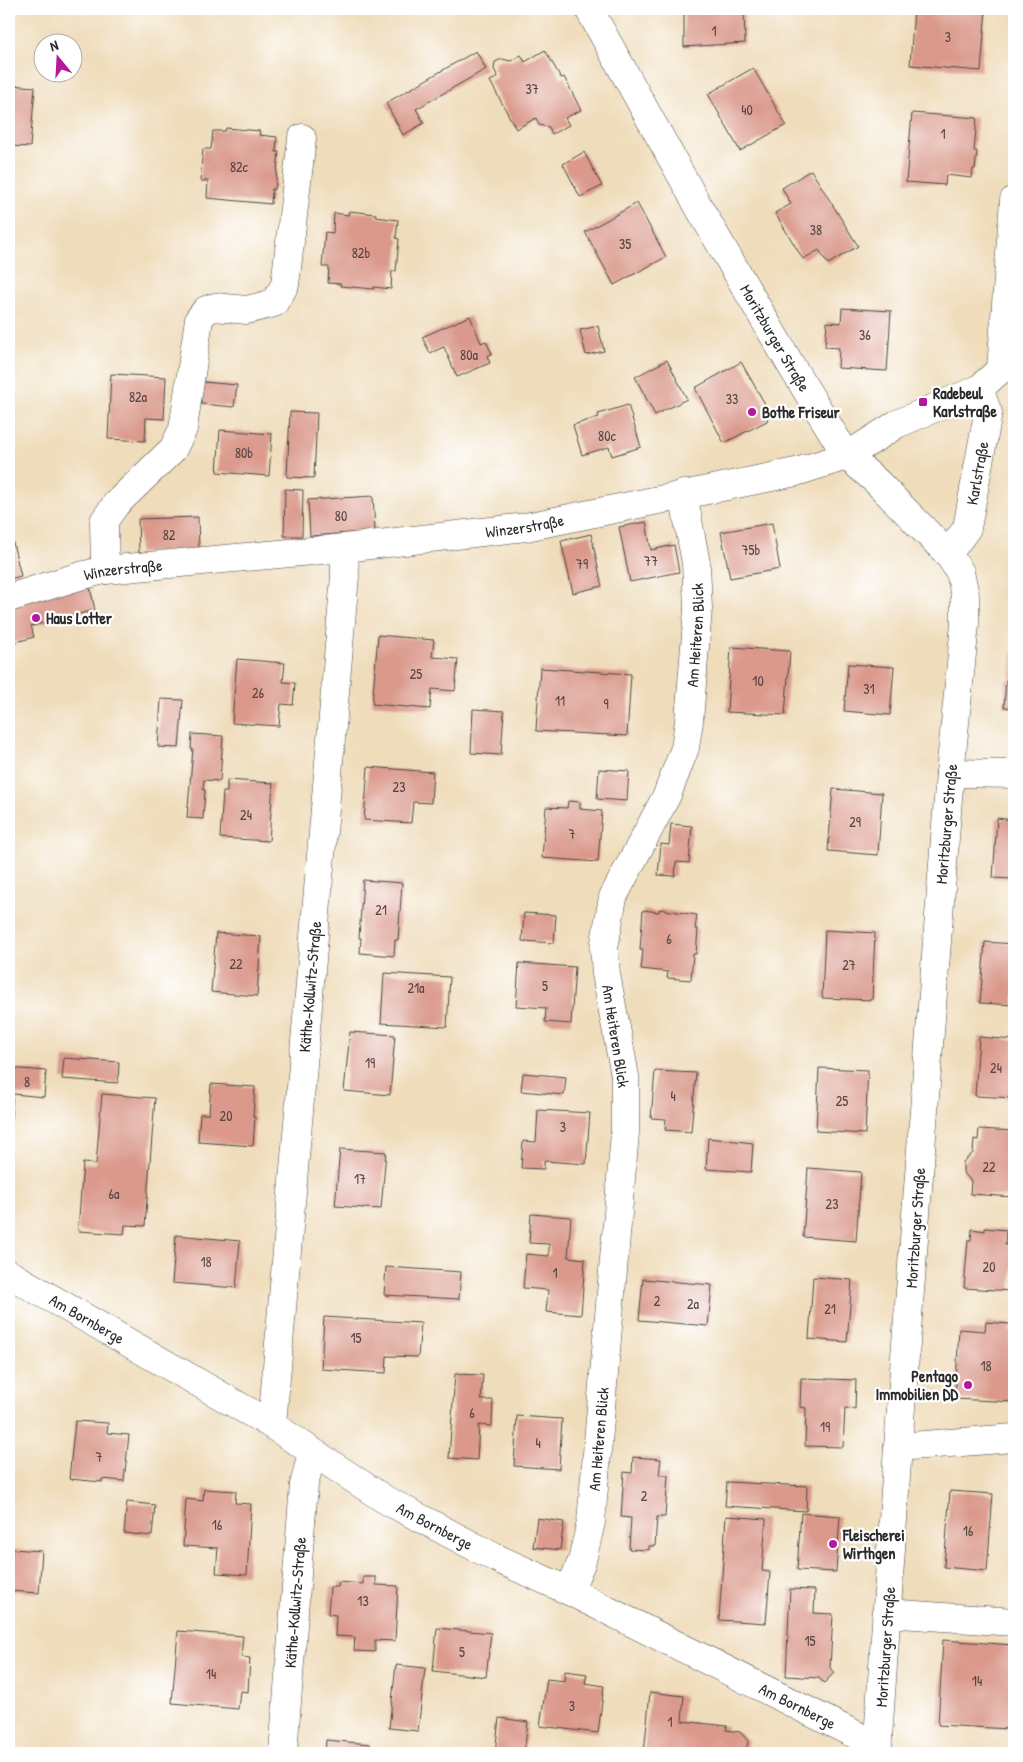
<svg xmlns="http://www.w3.org/2000/svg" width="1023" height="1762" viewBox="0 0 1023 1762" font-family="'Patrick Hand',sans-serif">
	<style>
		.building { fill: #da998b }
		.lines { fill: none; stroke-linecap: round; stroke-linejoin: round }
		.minor-casing { stroke: #484640; stroke-width: 29 }
		.minor { stroke: #fff; stroke-width: 28 }
		.poi-dot { fill: #b5179e; stroke: #fff; stroke-width: 2 }
		.labels { text-anchor: middle; stroke-width: 4.5; stroke-linejoin: round; paint-order: stroke }
		.number-label { font-size: 14px; fill: #574643 }
		.street-label { font-size: 16px; fill: #2b2b2b; stroke: #fff }
		.poi-label { font-size: 16px; font-weight: bold; fill: #2b2b2b; stroke: #fff; text-anchor: start }
	</style>
	<rect width="100%" height="100%" fill="#fff"/>
	<filter id="ink" filterUnits="userSpaceOnUse"><feTurbulence type="fractalNoise" baseFrequency=".02" numOctaves="2"/><feDisplacementMap in="SourceGraphic" scale="10" xChannelSelector="R" yChannelSelector="G"/><feConvolveMatrix kernelMatrix="1 2 1 2 8 2 1 2 1" color-interpolation-filters="sRGB"/></filter>
	<filter id="wash" filterUnits="userSpaceOnUse"><feTurbulence type="fractalNoise" baseFrequency=".0096" numOctaves="4" result="noise"/><feDisplacementMap in="SourceGraphic" scale="20" xChannelSelector="R" yChannelSelector="G"/><feGaussianBlur stdDeviation="1.12" result="paint"/><feColorMatrix in="noise" values="0 0 0 0 0 0 0 0 0 0 0 0 0 0 0 0 0 1.4 0 .05"/><feComposite in="paint" operator="in"/></filter>
	<g filter="url(#wash)">
		<rect width="100%" height="100%" fill="#efdcba"/>
		<g id="blocks">
			<path class="building" d="M684 9H744L745 43 684 47Z
				M914 9H986L981 71 910 65Z
				M545 50 561 78 564 77 581 110 565 118 569 125 552 134 549 127 539 125 536 118 516 129 490 81 498 77 494 69 495 62 502 59 511 61 521 55 525 62Z
				M476 51 486 69 416 109 424 123 403 135 386 103Z
				M753 68 786 125 740 151 708 94Z
				M9 85 35 87 30 147 9 146Z
				M912 113 977 118 974 151H977L975 169H973L972 178 946 175 945 185 906 182Z
				M226 128 260 131 259 135 277 137 276 152H279L275 189H272L271 204 207 198 208 181H200L203 149H211L213 131H225Z
				M584 152 602 186 580 197 563 164Z
				M811 170 858 246 828 264 819 250 803 259 775 213 791 204 782 188Z
				M637 203 666 257 614 285 585 232Z
				M349 211 376 214V217L398 220 396 238 399 239 396 271H392L391 289 374 287V289L340 286 341 284 328 283 329 267H322L325 232 333 233 334 213 348 215Z
				M842 308 891 311 887 371 838 368 839 348 825 347 827 322 841 323Z
				M470 316 481 343 486 341 492 354 487 356 490 363 457 377 444 347 430 353 422 337Z
				M598 326 604 351 586 355 580 330Z
				M667 360 687 399 655 415 635 377Z
				M741 362 769 411 767 421 724 443 695 388Z
				M111 374 166 377 164 419 146 418 145 441 108 439Z
				M203 382 237 385 234 407 201 404Z
				M628 405 641 447 612 456 609 447 582 455 573 425 599 417 598 414Z
				M290 412 317 413 314 478 287 477Z
				M220 430 272 434 269 476 217 472Z
				M285 489 303 490 302 536H284Z
				M373 496 375 531 310 536 308 500Z
				M198 517 199 550 139 553 138 519Z
				M646 522 651 550 674 545 679 572 630 582 619 527Z
				M772 523 780 569 730 578 721 532Z
				M591 534 602 586 573 593 561 541Z
				M9 535H11L21 576 9 579Z
				M89 583 95 610 31 626 34 637 9 644V605Z
				M378 635 434 640 432 657 458 659 455 691 432 689 430 709 372 704Z
				M731 647 790 651 785 715 727 712Z
				M1012 653H1014V708L1004 707 1006 680H1010Z
				M237 659 285 663 283 682 295 683 293 705 281 704 279 726 232 723Z
				M848 664 894 667 890 715 844 711Z
				M540 668 631 674 627 736 536 731Z
				M161 699 183 700 179 748 158 747Z
				M473 709 504 711 501 755 471 753Z
				M192 734 223 736 220 781 204 780 203 790H205L203 819 187 818 193 749H191Z
				M368 767 433 772 431 803 413 802 411 823 364 820Z
				M599 769 629 771 627 801 597 799Z
				M227 780 273 783 269 841 220 838 223 792H227Z
				M833 789 882 793 878 855 828 851Z
				M568 801 580 802V809L602 811 598 862 542 858 546 807 567 808Z
				M997 818 1014 820V879L993 878Z
				M671 824 692 826 689 863 676 862 675 876 658 875 661 844 669 845Z
				M363 880 402 883 398 940H395L394 956 360 953 361 938H359Z
				M659 909 697 915 695 929H698L696 954H693L691 980 667 978 668 972 641 969 643 950H640L643 910 659 912Z
				M524 913 556 915 554 943 522 941Z
				M825 930 875 933 872 1000 822 998Z
				M216 933 261 936 257 996 211 992Z
				M985 942 1014 944V1005L980 1003Z
				M519 963 575 967 571 1024 545 1022 546 1008 516 1006Z
				M384 973 450 977 447 1027 381 1023Z
				M350 1032 395 1035 390 1095 344 1091Z
				M979 1037 1014 1040V1098L975 1096Z
				M64 1058 119 1062 118 1083 62 1079Z
				M9 1068 46 1071 44 1097 13 1094 11 1118H9Z
				M819 1068 868 1070 865 1134 816 1131Z
				M655 1071 696 1073 691 1132 665 1130 666 1119 651 1118Z
				M523 1073 566 1077 564 1095 521 1091Z
				M211 1084 255 1087 253 1117H255L253 1146 198 1142 200 1114H209Z
				M102 1094 155 1098 145 1226 125 1225 124 1234 78 1231 83 1163 96 1164Z
				M538 1110 590 1113 586 1164 544 1161V1169L521 1168 523 1141 536 1142Z
				M979 1129 1014 1131V1197L970 1194 971 1181 963 1172V1162L973 1153 974 1139 978 1140Z
				M708 1138 753 1143 751 1172 706 1169Z
				M340 1149 386 1152 381 1209 335 1206Z
				M808 1168 861 1172 856 1241 803 1237Z
				M531 1214 571 1217 568 1257 585 1259 581 1315 546 1312 548 1290 523 1288 526 1254 549 1256V1244L529 1243Z
				M985 1228 1006 1230 1005 1245H1014L1011 1291 964 1288 968 1240H971L972 1229 985 1231Z
				M176 1235 240 1241 236 1288 172 1283Z
				M386 1267 461 1272 459 1299 384 1295Z
				M813 1277 852 1280 847 1342 809 1339Z
				M643 1279 712 1285 708 1326 639 1320Z
				M324 1317 421 1323 418 1357 387 1356 386 1373 321 1369Z
				M986 1322 1010 1324V1332H1014V1402L955 1399 959 1329 985 1331Z
				M455 1374 483 1375 481 1400H493L492 1426 479 1425 477 1460 449 1458Z
				M801 1378 856 1380 855 1409 845 1408 843 1447 805 1446 806 1408 800 1407Z
				M517 1416 562 1419 559 1469 514 1466Z
				M75 1421 108 1423 107 1433 129 1435 124 1481 102 1479V1482L69 1479Z
				M633 1457 661 1459 659 1475H668L665 1517H657L655 1546H649V1550L629 1549 631 1518 621 1517 624 1472 632 1473Z
				M727 1482 807 1486 806 1511 725 1506Z
				M204 1489 236 1491 235 1503 251 1504 247 1575 216 1573 218 1548 183 1546 186 1499 203 1501Z
				M950 1491 993 1494 987 1571 944 1567Z
				M127 1502 155 1505 152 1536 124 1533Z
				M801 1513 840 1516 836 1572 797 1570Z
				M726 1516 766 1519 762 1571 770 1572 766 1623 719 1620Z
				M537 1518 564 1522 560 1550 533 1547Z
				M12 1549 42 1551 39 1593 9 1591Z
				M363 1577H376V1585L398 1586 395 1641 375 1640V1652L354 1651 355 1637 335 1636 336 1615 328 1614 330 1587H338L339 1582 363 1584Z
				M790 1589 815 1590 814 1613 833 1614 830 1668 834 1673 824 1683 819 1678 786 1676Z
				M437 1628 491 1633 486 1677 433 1671Z
				M178 1631 243 1636 241 1657 250 1658 248 1692 240 1691 238 1709 172 1703Z
				M943 1640 1014 1645V1689H1012L1009 1729 938 1725Z
				M396 1665 425 1668 418 1731 389 1728Z
				M565 1671 587 1674 585 1683 604 1686 598 1733 540 1726 547 1679 564 1681Z
				M650 1692 684 1696 682 1721 727 1726 726 1730 740 1732 748 1741 746 1753H644Z
				M499 1718 528 1722 524 1753H495Z
				M326 1740 370 1744 369 1753H325Z"/>
		</g>
	</g>
	<g filter="url(#ink)">
		<use href="#blocks" fill-opacity="0" stroke="#484640" stroke-width="1"/>
		<g class="lines">
			<defs>
				<g id="minor">
					<path id="s1" d="M589 9 701 211 792 367 847 456 876 481 948 554 960 572 965 595V624L950 773 898 1447 877 1753"/>
					<path d="M1001 369 1014 200"/>
					<path id="s2" d="M948 554 967 528 988 413 979 389"/>
					<path d="M105 570 104 521 116 504 173 449 183 429 199 319 206 310 215 307 247 310 274 303 285 285 302 138"/>
					<path id="s3" d="M9 598 80 576 105 570 344 548 526 527 796 472 847 456 897 424 979 389 1001 369 1014 365"/>
					<path d="M950 773 1014 774"/>
					<path id="s4" d="M9 1274 272 1425 384 1499 494 1557 569 1591 878 1746"/>
					<path id="s5" d="M272 1425 345 576 344 548"/>
					<path d="M898 1447 1014 1438"/>
					<path id="s6" d="M569 1591 582 1561 591 1522 625 1133V1076L606 974 604 948 613 897 667 795 685 748 689 721 698 609 696 563 683 494"/>
					<path d="M887 1613 1014 1622"/>
					<path id="s7" d="M283 1753 304 1485 312 1453"/>
				</g>
			</defs>
			<use href="#minor" class="minor-casing"/>
			<use href="#minor" class="minor"/>
		</g>
	</g>
	<g class="poi-dot">
		<rect x="918" y="397" width="10" height="10" rx="2.5"/>
		<circle cx="752" cy="412" r="5"/>
		<circle cx="36" cy="618" r="5"/>
		<circle cx="968" cy="1385" r="5"/>
		<circle cx="833" cy="1544" r="5"/>
	</g>
	<g class="labels">
		<g class="number-label">
			<text x="714" y="36">1</text>
			<text x="948" y="42">3</text>
			<text x="532" y="94">37</text>
			<text x="747" y="115">40</text>
			<text x="943" y="139">1</text>
			<text x="239" y="172">82c</text>
			<text x="816" y="235">38</text>
			<text x="625" y="249">35</text>
			<text x="361" y="258">82b</text>
			<text x="865" y="340">36</text>
			<text x="469" y="360">80a</text>
			<text x="138" y="402">82a</text>
			<text x="732" y="404">33</text>
			<text x="607" y="441">80c</text>
			<text x="244" y="458">80b</text>
			<text x="341" y="521">80</text>
			<text x="169" y="540">82</text>
			<text x="751" y="555">75b</text>
			<text x="651" y="566">77</text>
			<text x="582" y="569">79</text>
			<text x="416" y="679">25</text>
			<text x="758" y="686">10</text>
			<text x="869" y="694">31</text>
			<text x="258" y="698">26</text>
			<text x="560" y="706">11</text>
			<text x="606" y="709">9</text>
			<text x="399" y="792">23</text>
			<text x="246" y="820">24</text>
			<text x="855" y="827">29</text>
			<text x="572" y="839">7</text>
			<text x="381" y="915">21</text>
			<text x="669" y="944">6</text>
			<text x="236" y="969">22</text>
			<text x="849" y="970">27</text>
			<text x="545" y="991">5</text>
			<text x="416" y="993">21a</text>
			<text x="370" y="1068">19</text>
			<text x="996" y="1073">24</text>
			<text x="27" y="1087">8</text>
			<text x="673" y="1101">4</text>
			<text x="842" y="1106">25</text>
			<text x="226" y="1121">20</text>
			<text x="563" y="1132">3</text>
			<text x="989" y="1172">22</text>
			<text x="360" y="1184">17</text>
			<text x="114" y="1199">6a</text>
			<text x="832" y="1209">23</text>
			<text x="206" y="1267">18</text>
			<text x="989" y="1272">20</text>
			<text x="555" y="1278">1</text>
			<text x="657" y="1306">2</text>
			<text x="693" y="1309">2a</text>
			<text x="830" y="1314">21</text>
			<text x="356" y="1343">15</text>
			<text x="986" y="1371">18</text>
			<text x="472" y="1418">6</text>
			<text x="825" y="1432">19</text>
			<text x="538" y="1448">4</text>
			<text x="99" y="1462">7</text>
			<text x="644" y="1501">2</text>
			<text x="217" y="1530">16</text>
			<text x="968" y="1536">16</text>
			<text x="363" y="1606">13</text>
			<text x="810" y="1646">15</text>
			<text x="462" y="1657">5</text>
			<text x="211" y="1679">14</text>
			<text x="977" y="1686">14</text>
			<text x="572" y="1711">3</text>
			<text x="670" y="1727">1</text>
		</g>
		<g class="street-label">
			<text dy="6" stroke="none"><textPath href="#s1" startOffset="378">Moritzburger Straße</textPath></text>
			<text dy="6" stroke="none"><textPath href="#s2" startOffset="88">Karlstraße</textPath></text>
			<text dy="6" stroke="none"><textPath href="#s3" startOffset="522">Winzerstraße</textPath></text>
			<text dy="6" stroke="none"><textPath href="#s3" startOffset="118">Winzerstraße</textPath></text>
			<text dy="6" stroke="none"><textPath href="#s6" startOffset="981">Am Heiteren Blick</textPath></text>
			<text transform="translate(946 824) rotate(-85)" y="6">Moritzburger Straße</text>
			<text dy="6" stroke="none"><textPath href="#s5" startOffset="440">Käthe-Kollwitz-Straße</textPath></text>
			<text transform="translate(616 1036) rotate(81)" y="6">Am Heiteren Blick</text>
			<text transform="translate(915 1228) rotate(-86)" y="6">Moritzburger Straße</text>
			<text dy="6" stroke="none"><textPath href="#s4" startOffset="90">Am Bornberge</textPath></text>
			<text dy="6" stroke="none"><textPath href="#s6" startOffset="156">Am Heiteren Blick</textPath></text>
			<text dy="6" stroke="none"><textPath href="#s4" startOffset="495">Am Bornberge</textPath></text>
			<text dy="6" stroke="none"><textPath href="#s7" startOffset="151">Käthe-Kollwitz-Straße</textPath></text>
			<text transform="translate(885 1647) rotate(-86)" y="6">Moritzburger Straße</text>
			<text dy="6" stroke="none"><textPath href="#s4" startOffset="900">Am Bornberge</textPath></text>
		</g>
		<g class="poi-label">
			<text x="933" y="399">Radebeul<tspan x="933" dy="18">Karlstraße</tspan></text>
			<text x="762" y="418">Bothe Friseur</text>
			<text x="46" y="624">Haus Lotter</text>
			<text x="958" y="1382" text-anchor="end">Pentago<tspan x="958" dy="18">Immobilien DD</tspan></text>
			<text x="843" y="1541">Fleischerei<tspan x="843" dy="18">Wirthgen</tspan></text>
		</g>
	</g>
	<rect width="1023" height="1762" fill="none" stroke="#fff" stroke-width="30"/>
	<g transform="translate(58 58) rotate(342)"><circle r="24" fill="#ffffff" stroke="#aaaaaa"/>
	<path d="M0-4L9 19L0 12L-9 19Z" fill="#b5179e"/>
	<text y="-8" font-size="14" font-weight="bold" text-anchor="middle" fill="#2b2b2b">N</text>
	</g>
</svg>
